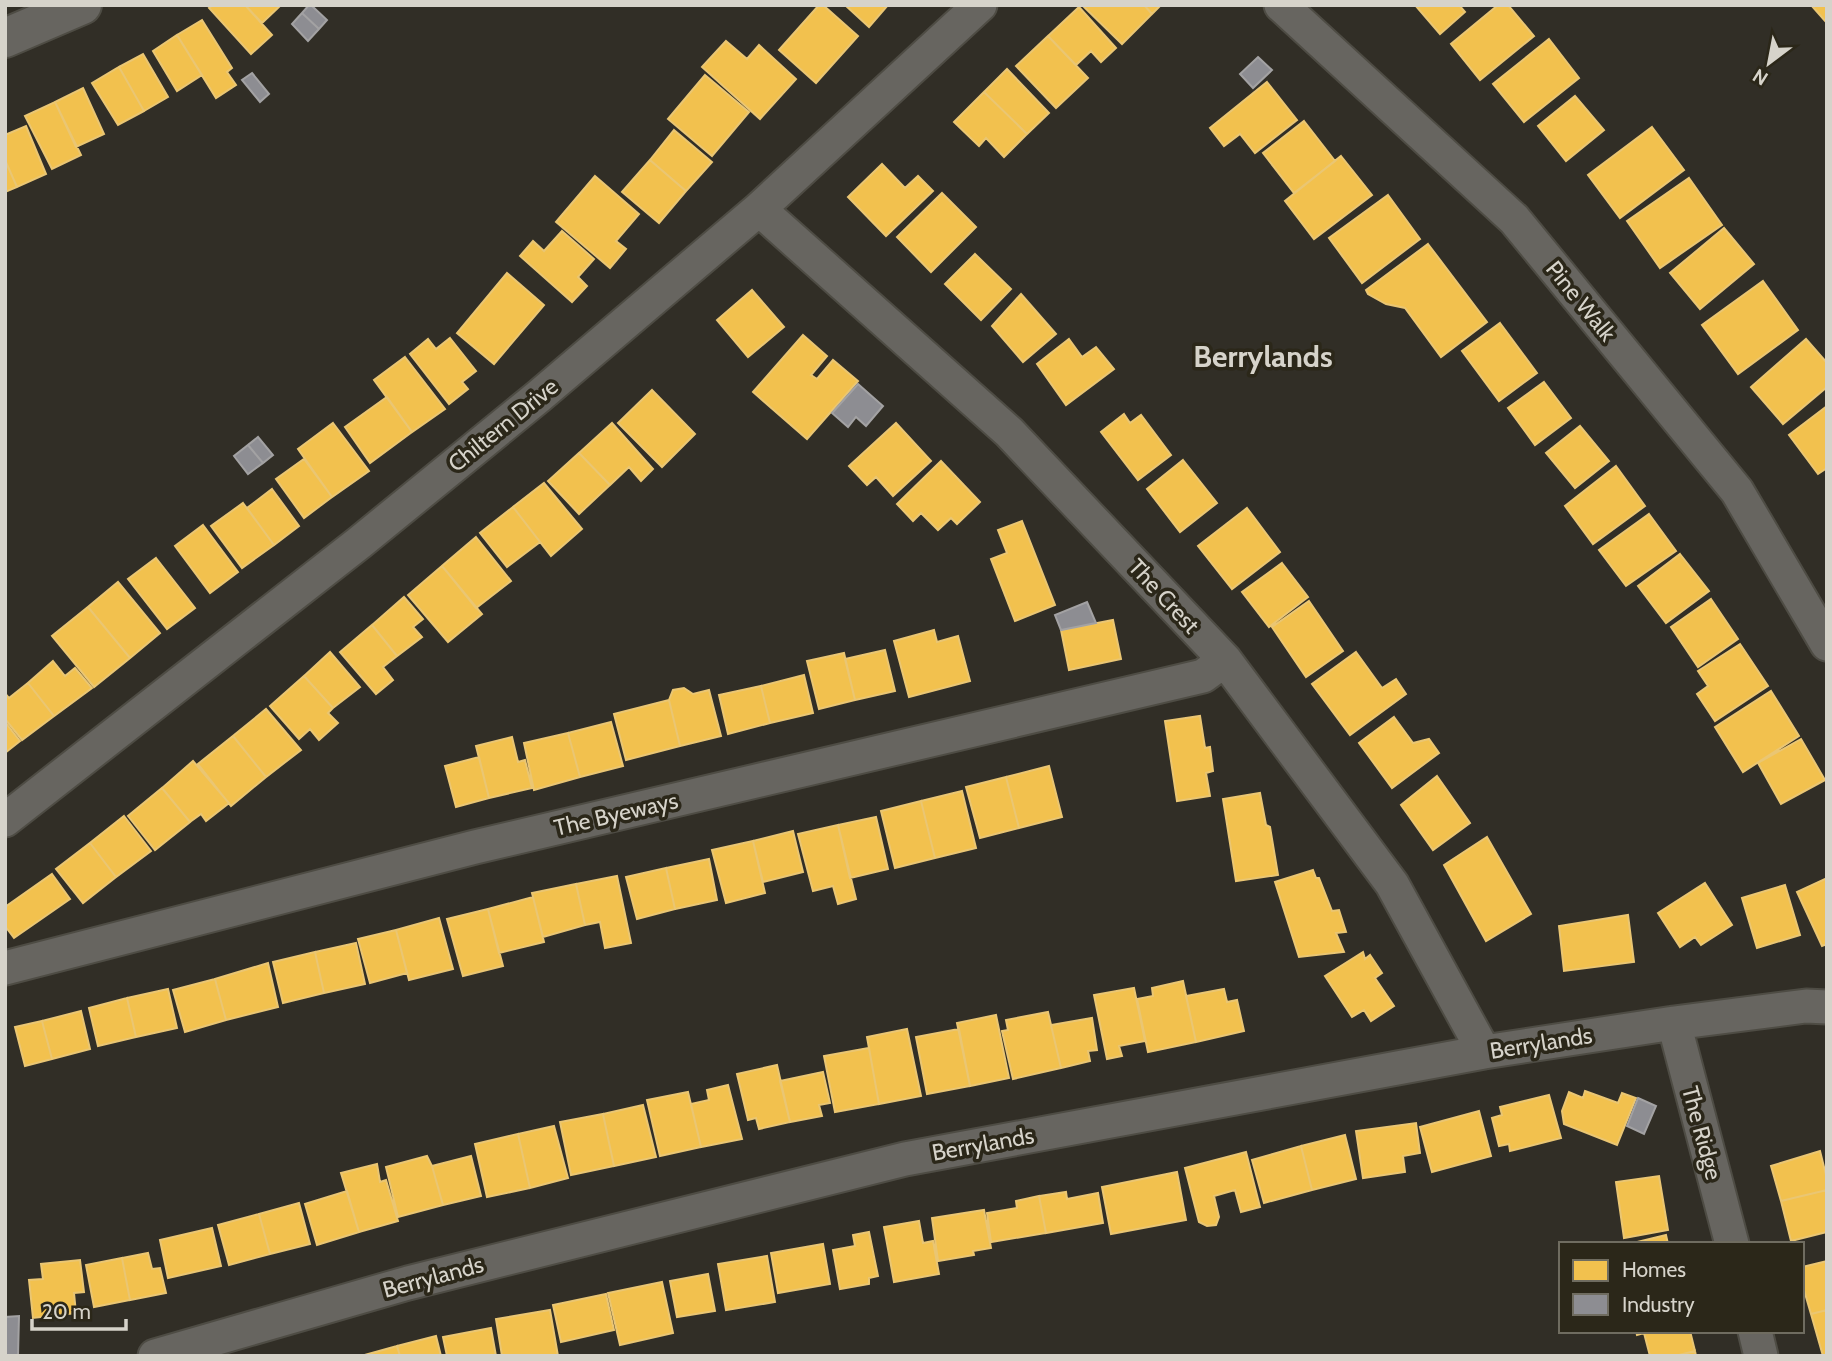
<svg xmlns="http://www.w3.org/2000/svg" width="1832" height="1361" viewBox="0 0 1832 1361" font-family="Cabin,sans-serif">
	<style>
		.homes { fill: #f2c14e; stroke: #eac673; stroke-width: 2 }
		.industry { fill: #8d8d92; stroke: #a3a2a3; stroke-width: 2 }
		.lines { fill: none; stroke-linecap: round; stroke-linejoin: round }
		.street-casing { stroke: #4e4c44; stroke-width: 37 }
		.secondary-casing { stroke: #4e4c44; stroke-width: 42 }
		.street { stroke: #676560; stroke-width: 33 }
		.secondary { stroke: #676560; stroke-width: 38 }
		.labels { text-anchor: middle; stroke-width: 7; stroke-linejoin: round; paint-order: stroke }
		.street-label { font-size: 23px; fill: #d6d3ca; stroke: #2b2719 }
		.district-label { font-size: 30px; font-weight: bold; fill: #d6d3ca; stroke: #2b2719 }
	</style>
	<rect width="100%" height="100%" fill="#312e26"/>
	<path class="homes" d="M213 5H245L272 35 251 54 209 8Z
		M245 5H281L262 23Z
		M819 5H823L858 36 816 83 779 50Z
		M845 5H888L869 27Z
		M1082 5H1144L1152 14 1122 44Z
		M1144 5H1161L1152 14Z
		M1415 5H1459L1465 12 1440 34Z
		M1498 5H1508L1534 36 1480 80 1451 44Z
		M1811 5H1827V21L1826 22Z
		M1079 7 1116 48 1101 62 1091 51 1076 65 1048 36Z
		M202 20 232 68 227 72 236 85 216 98 177 35Z
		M177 35 202 75 177 91 153 51Z
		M1048 36 1088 78 1056 108 1016 66Z
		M1549 39 1579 78 1524 122 1493 84Z
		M726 41 747 59 759 45 796 79 760 119 702 67Z
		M143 54 168 97 144 111 119 67Z
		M119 67 144 111 118 125 92 83Z
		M1007 69 1049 113 1027 134 984 92Z
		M705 75 749 112 712 156 668 119Z
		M1267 82 1297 120 1255 153 1240 134 1224 146 1210 128Z
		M83 88 104 134 76 147 55 102Z
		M984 92 1027 134 1004 157 986 138 979 146 954 122Z
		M1575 96 1604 130 1566 161 1538 126Z
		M55 102 81 155 52 169 25 116Z
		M1304 121 1335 161 1294 193 1263 153Z
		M26 126 46 174 17 187 5 160V135Z
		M1652 127 1684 170 1620 218 1588 175Z
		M674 130 712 162 686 191 650 160Z
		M1341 156 1372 195 1314 239 1285 201Z
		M5 160 17 187 5 192Z
		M650 160 686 191 659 223 622 192Z
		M882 164 905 188 918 176 933 191 886 236 848 197Z
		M595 176 639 214 616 241 626 249 610 268 556 222Z
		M1689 178 1722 225 1660 268 1627 221Z
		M942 193 976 227 931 272 897 237Z
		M1388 195 1420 239 1362 283 1329 238Z
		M1724 228 1754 264 1700 309 1670 273Z
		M562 231 594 259 578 277 587 286 572 302 520 256 533 241 544 251Z
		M1428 244 1487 322 1441 357 1405 308 1386 304 1368 294 1366 290Z
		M975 254 1011 289 981 320 945 284Z
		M507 273 544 305 494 364 457 333Z
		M1763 281 1798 330 1738 374 1702 325Z
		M752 290 784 327 748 357 717 320Z
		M1021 294 1056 334 1023 362 992 326Z
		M1500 323 1537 373 1499 401 1462 351Z
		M803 335 827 356 811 375 817 379 833 360 858 381 807 439 753 392Z
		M450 338 476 371 462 382 468 389 449 404 410 354 428 339 436 349Z
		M1069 339 1082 357 1096 347 1114 369 1066 405 1037 364Z
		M1806 339 1827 363V387L1783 424 1751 387Z
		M405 357 445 409 412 432 374 380Z
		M1544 382 1571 418 1535 445 1508 408Z
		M652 390 695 434 662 467 618 423Z
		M387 397 412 432 370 463 345 427Z
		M1827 406V468L1818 474 1789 435Z
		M1124 414 1130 423 1141 415 1171 455 1138 480 1101 432Z
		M333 423 369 471 332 497 298 449Z
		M612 423 653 469 641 481 629 467 610 485 579 453Z
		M896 423 931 461 893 496 876 477 867 485 849 466Z
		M1580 426 1609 461 1575 488 1546 453Z
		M579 453 610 485 579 514 548 481Z
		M304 459 332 497 304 518 276 479Z
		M1183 460 1217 503 1180 532 1147 489Z
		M941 461 980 502 957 524 951 518 938 530 921 513 913 521 897 504Z
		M1616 466 1645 506 1593 544 1565 506Z
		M544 483 582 529 551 556 513 507Z
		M272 489 299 526 274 545 247 508Z
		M243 503 274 545 242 568 211 526Z
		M513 507 540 542 507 567 480 533Z
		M1247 508 1280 552 1232 589 1198 546Z
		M1649 514 1676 551 1626 586 1599 550Z
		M1022 521 1055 605 1015 621 991 559 1007 553 998 530Z
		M203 525 238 572 210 593 175 546Z
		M476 537 511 581 476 608 442 566Z
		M1680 554 1709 591 1666 623 1638 586Z
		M156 558 195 608 167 629 128 579Z
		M1282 563 1308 597 1269 627 1242 592Z
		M442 566 482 614 448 642 408 595Z
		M118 582 160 633 130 658 88 607Z
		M404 597 423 619 413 627 422 637 397 656 372 625Z
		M1711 599 1738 639 1698 667 1671 627Z
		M1309 601 1343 651 1306 677 1272 627Z
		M88 607 130 658 94 687 52 636Z
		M1113 620 1121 659 1069 670 1061 630Z
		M372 625 397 656 383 667 393 680 376 694 340 652Z
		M934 630 937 642 958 636 970 681 909 697 894 641Z
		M1740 644 1768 686 1715 721 1697 694 1708 686 1698 671Z
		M885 650 895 691 855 700 845 659Z
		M330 652 360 687 333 708 304 676Z
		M1356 652 1382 688 1396 679 1406 694 1350 735 1312 684Z
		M844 653 855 700 819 709 807 661Z
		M53 661 65 676 75 668 92 688 54 716 28 683Z
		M804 675 813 713 770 723 761 686Z
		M304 676 333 708 328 713 338 723 319 740 310 729 299 739 270 706Z
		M28 683 54 716 22 740 5 719V693L9 698Z
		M761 686 770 723 728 734 719 695Z
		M684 688 693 694 709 690 721 736 680 746 669 700 673 690Z
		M1771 691 1799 736 1743 772 1715 727Z
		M669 700 680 746 626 760 614 714Z
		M266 709 301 750 266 777 233 736Z
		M1200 716 1205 748 1210 747 1213 771 1206 773 1210 796 1177 801 1165 721Z
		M1394 717 1413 743 1429 739 1439 753 1392 788 1359 743Z
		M5 722 20 741 5 753Z
		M611 722 623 766 580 777 568 733Z
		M568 733 580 777 534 790 524 743Z
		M233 736 266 777 231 806 198 764Z
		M512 737 518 762 525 760 532 788 489 798 476 746Z
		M1801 739 1825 780 1781 804 1758 763Z
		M479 757 489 798 456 807 445 766Z
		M193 761 229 803 206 821 201 814 190 822 162 788Z
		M1049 766 1062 817 1019 828 1006 777Z
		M1437 776 1470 823 1433 850 1401 805Z
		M1006 777 1019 828 980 838 966 787Z
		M162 788 190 822 155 850 128 816Z
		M962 791 976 848 935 858 921 801Z
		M1260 793 1266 825 1270 827 1278 875 1236 881 1223 799Z
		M921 801 935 858 895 868 881 811Z
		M124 816 151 851 116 877 90 843Z
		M876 817 888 869 850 878 838 825Z
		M838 825 856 899 838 904 833 886 813 891 798 834Z
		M793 831 803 872 763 882 753 841Z
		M1487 837 1531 914 1486 941 1444 865Z
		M753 841 765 893 726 903 712 850Z
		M90 843 116 877 83 903 56 869Z
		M709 859 717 900 675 909 666 868Z
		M666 868 675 909 637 919 626 877Z
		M1313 870 1316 878H1319L1332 911 1339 910 1346 932 1336 933 1344 952 1299 957 1275 882Z
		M52 874 70 899 14 938 5 926V907Z
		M617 876 631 943 605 948 600 922 585 925 576 884Z
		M1827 878V944L1822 946 1797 892Z
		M1705 883 1732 925 1701 945 1695 937 1680 947 1658 913Z
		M576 884 585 925 543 937 532 893Z
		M1785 885 1800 935 1757 948 1742 898Z
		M533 897 544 942 499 953 488 909Z
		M488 909 503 966 463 976 447 919Z
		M1628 915 1634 962 1564 971 1559 926Z
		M439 918 453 969 409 980 396 930Z
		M396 930 407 973 370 983 358 939Z
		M356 943 365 984 324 993 315 952Z
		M315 952 324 993 283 1003 273 962Z
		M1363 952 1365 959 1370 955 1382 973 1375 978 1394 1006 1371 1021 1364 1010 1352 1017 1325 976Z
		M268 963 278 1007 226 1020 215 979Z
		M215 979 226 1020 185 1032 173 990Z
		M1183 981 1196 1042 1148 1052 1137 999 1153 996 1152 988Z
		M1134 988 1145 1041 1119 1046 1122 1056 1107 1059 1094 995Z
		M168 989 177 1028 136 1037 127 998Z
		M1224 989 1227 1002 1237 1000 1244 1031 1196 1042 1186 996Z
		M127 998 136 1037 98 1046 89 1008Z
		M81 1011 90 1049 52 1059 42 1021Z
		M1048 1012 1061 1068 1013 1079 1002 1031 1008 1030 1006 1020Z
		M996 1015 1009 1078 970 1086 957 1023Z
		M1092 1018 1097 1050 1088 1051 1090 1061 1061 1068 1051 1025Z
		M42 1021 52 1059 25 1066 15 1027Z
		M907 1029 921 1096 879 1104 867 1037Z
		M959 1029 970 1086 927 1094 916 1037Z
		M869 1048 879 1104 835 1112 824 1056Z
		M777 1065 790 1122 759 1129 756 1118 748 1120 737 1074Z
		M823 1072 830 1103 819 1105 822 1116 790 1122 780 1081Z
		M728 1085 742 1139 701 1147 691 1104 709 1100 707 1090Z
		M1585 1091 1618 1103 1622 1093 1636 1098 1617 1145 1564 1124 1562 1111 1569 1092 1583 1098Z
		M688 1092 701 1147 660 1156 647 1100Z
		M1549 1095 1561 1138 1510 1151 1509 1144 1499 1146 1492 1118 1502 1115 1500 1107Z
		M643 1105 656 1157 614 1166 603 1114Z
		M1479 1111 1491 1156 1432 1172 1420 1127Z
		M603 1114 614 1166 571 1175 560 1122Z
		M1416 1123 1420 1153 1403 1156 1405 1172 1363 1178 1356 1131Z
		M554 1126 568 1178 530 1188 518 1134Z
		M518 1134 530 1188 487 1197 475 1144Z
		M1345 1135 1356 1179 1312 1190 1301 1146Z
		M1301 1146 1312 1190 1264 1203 1252 1160Z
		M1820 1151 1827 1179V1190L1781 1201 1771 1166Z
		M1246 1152 1260 1207 1241 1212 1235 1190 1214 1196 1219 1217 1216 1225 1207 1226 1199 1222 1185 1168Z
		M427 1156 432 1166 443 1205 398 1217 386 1167Z
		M471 1156 481 1196 443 1205 432 1166Z
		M377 1164 380 1182 386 1180 398 1221 359 1232 341 1173Z
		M1177 1172 1186 1220 1111 1234 1102 1187Z
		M1659 1176 1668 1230 1624 1238 1616 1182Z
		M1827 1190V1232L1791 1241 1781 1201Z
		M347 1191 359 1232 317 1245 305 1204Z
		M1066 1192 1067 1199 1098 1193 1103 1223 1046 1233 1039 1196Z
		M1039 1196 1046 1233 991 1242 987 1213 1017 1208 1016 1201Z
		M299 1203 310 1244 270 1254 259 1214Z
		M984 1210 991 1248 973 1251 974 1255 938 1261 932 1218Z
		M259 1214 270 1254 229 1265 218 1225Z
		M919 1221 923 1243 933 1241 939 1274 894 1282 884 1227Z
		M212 1228 221 1266 168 1278 160 1240Z
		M869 1232 878 1276 869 1278V1284L840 1289 833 1250 855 1246 853 1235Z
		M1666 1235 1668 1244H1637V1242Z
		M823 1244 830 1284 778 1293 771 1253Z
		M148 1253 152 1269 160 1268 166 1293 130 1300 122 1258Z
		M767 1256 775 1302 726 1310 718 1264Z
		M122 1258 130 1300 94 1307 86 1265Z
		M80 1260 84 1292 74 1293 76 1313 33 1318 29 1280 43 1279 41 1264Z
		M1827 1261V1310L1811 1314 1802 1283V1267Z
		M708 1274 715 1311 677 1317 670 1281Z
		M662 1282 673 1333 620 1345 608 1293Z
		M606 1294 614 1330 561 1342 553 1305Z
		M550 1310 558 1356H502L496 1319Z
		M1827 1310V1356H1823L1811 1314Z
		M491 1328 496 1356H447L443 1337Z
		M1636 1331H1690L1695 1351 1675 1356H1650L1644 1333 1637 1335Z
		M436 1336 441 1356H400L397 1346Z
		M397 1346 400 1356H361Z
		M1695 1351 1696 1356H1675Z"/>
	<path class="industry" d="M309 5H311L327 20 319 29 302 13Z
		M302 13 319 29 308 41 292 24Z
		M1258 57 1272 70 1253 88 1240 74Z
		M252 73 269 94 260 102 242 80Z
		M858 384 883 406 866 426 856 417 848 427 832 413Z
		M258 437 273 455 263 463 248 445Z
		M248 445 263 463 248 474 234 456Z
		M1087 602 1096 623 1061 630 1055 615Z
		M1638 1098 1656 1106 1644 1134 1627 1126Z
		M19 1316 18 1356H5V1317Z"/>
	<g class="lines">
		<defs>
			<path id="street" d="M1281 5 1514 219 1737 491 1827 644
				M759 209 1009 432 1225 660 1392 884 1484 1052
				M5 820 359 543 538 397 759 209 980 5
				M5 968 475 847 1203 676 1225 660
				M1674 1023 1732 1244
				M1755 1331 1761 1356
				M155 1356 408 1283 905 1159 1484 1052 1674 1023 1806 1006 1827 1007"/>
			<path id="secondary" d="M5 38 82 5"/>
		</defs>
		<use href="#street" class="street-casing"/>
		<use href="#secondary" class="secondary-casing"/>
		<use href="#street" class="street"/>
		<use href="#secondary" class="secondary"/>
	</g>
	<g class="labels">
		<g class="street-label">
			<text transform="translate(1581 301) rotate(51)" y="8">Pine Walk</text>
			<text transform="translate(503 425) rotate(-39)" y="8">Chiltern Drive</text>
			<text transform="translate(1164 596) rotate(47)" y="8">The Crest</text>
			<text transform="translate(616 814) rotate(-13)" y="8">The Byeways</text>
			<text transform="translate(1541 1043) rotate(-9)" y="8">Berrylands</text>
			<text transform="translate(1702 1133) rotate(75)" y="8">The Ridge</text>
			<text transform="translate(983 1144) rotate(-10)" y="8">Berrylands</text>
			<text transform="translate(433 1277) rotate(-15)" y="8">Berrylands</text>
		</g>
		<g class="district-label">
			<text x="1263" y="367">Berrylands</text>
		</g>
	</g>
	<rect width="1832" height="1361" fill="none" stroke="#d6d3ca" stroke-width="14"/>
	<rect x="1559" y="1242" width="245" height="91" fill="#2b2719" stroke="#6f6c60" stroke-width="2"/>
	<rect x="1573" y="1260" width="35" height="21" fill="#f2c14e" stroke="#6f6c60" stroke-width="2"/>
	<text x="1622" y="1277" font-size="21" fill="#d6d3ca">Homes</text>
	<rect x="1573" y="1294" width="35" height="21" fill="#8d8d92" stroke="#6f6c60" stroke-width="2"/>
	<text x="1622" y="1312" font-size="21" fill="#d6d3ca">Industry</text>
	<g transform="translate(1769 63) rotate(212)" stroke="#2b2719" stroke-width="5" paint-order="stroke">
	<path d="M0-5L12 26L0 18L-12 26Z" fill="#d6d3ca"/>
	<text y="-10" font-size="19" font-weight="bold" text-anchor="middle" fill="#d6d3ca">N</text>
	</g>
	<path d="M32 1319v10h94v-10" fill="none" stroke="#d6d3ca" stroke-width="3.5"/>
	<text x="42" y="1319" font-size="21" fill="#d6d3ca" stroke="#2b2719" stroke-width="5" paint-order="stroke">20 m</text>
</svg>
